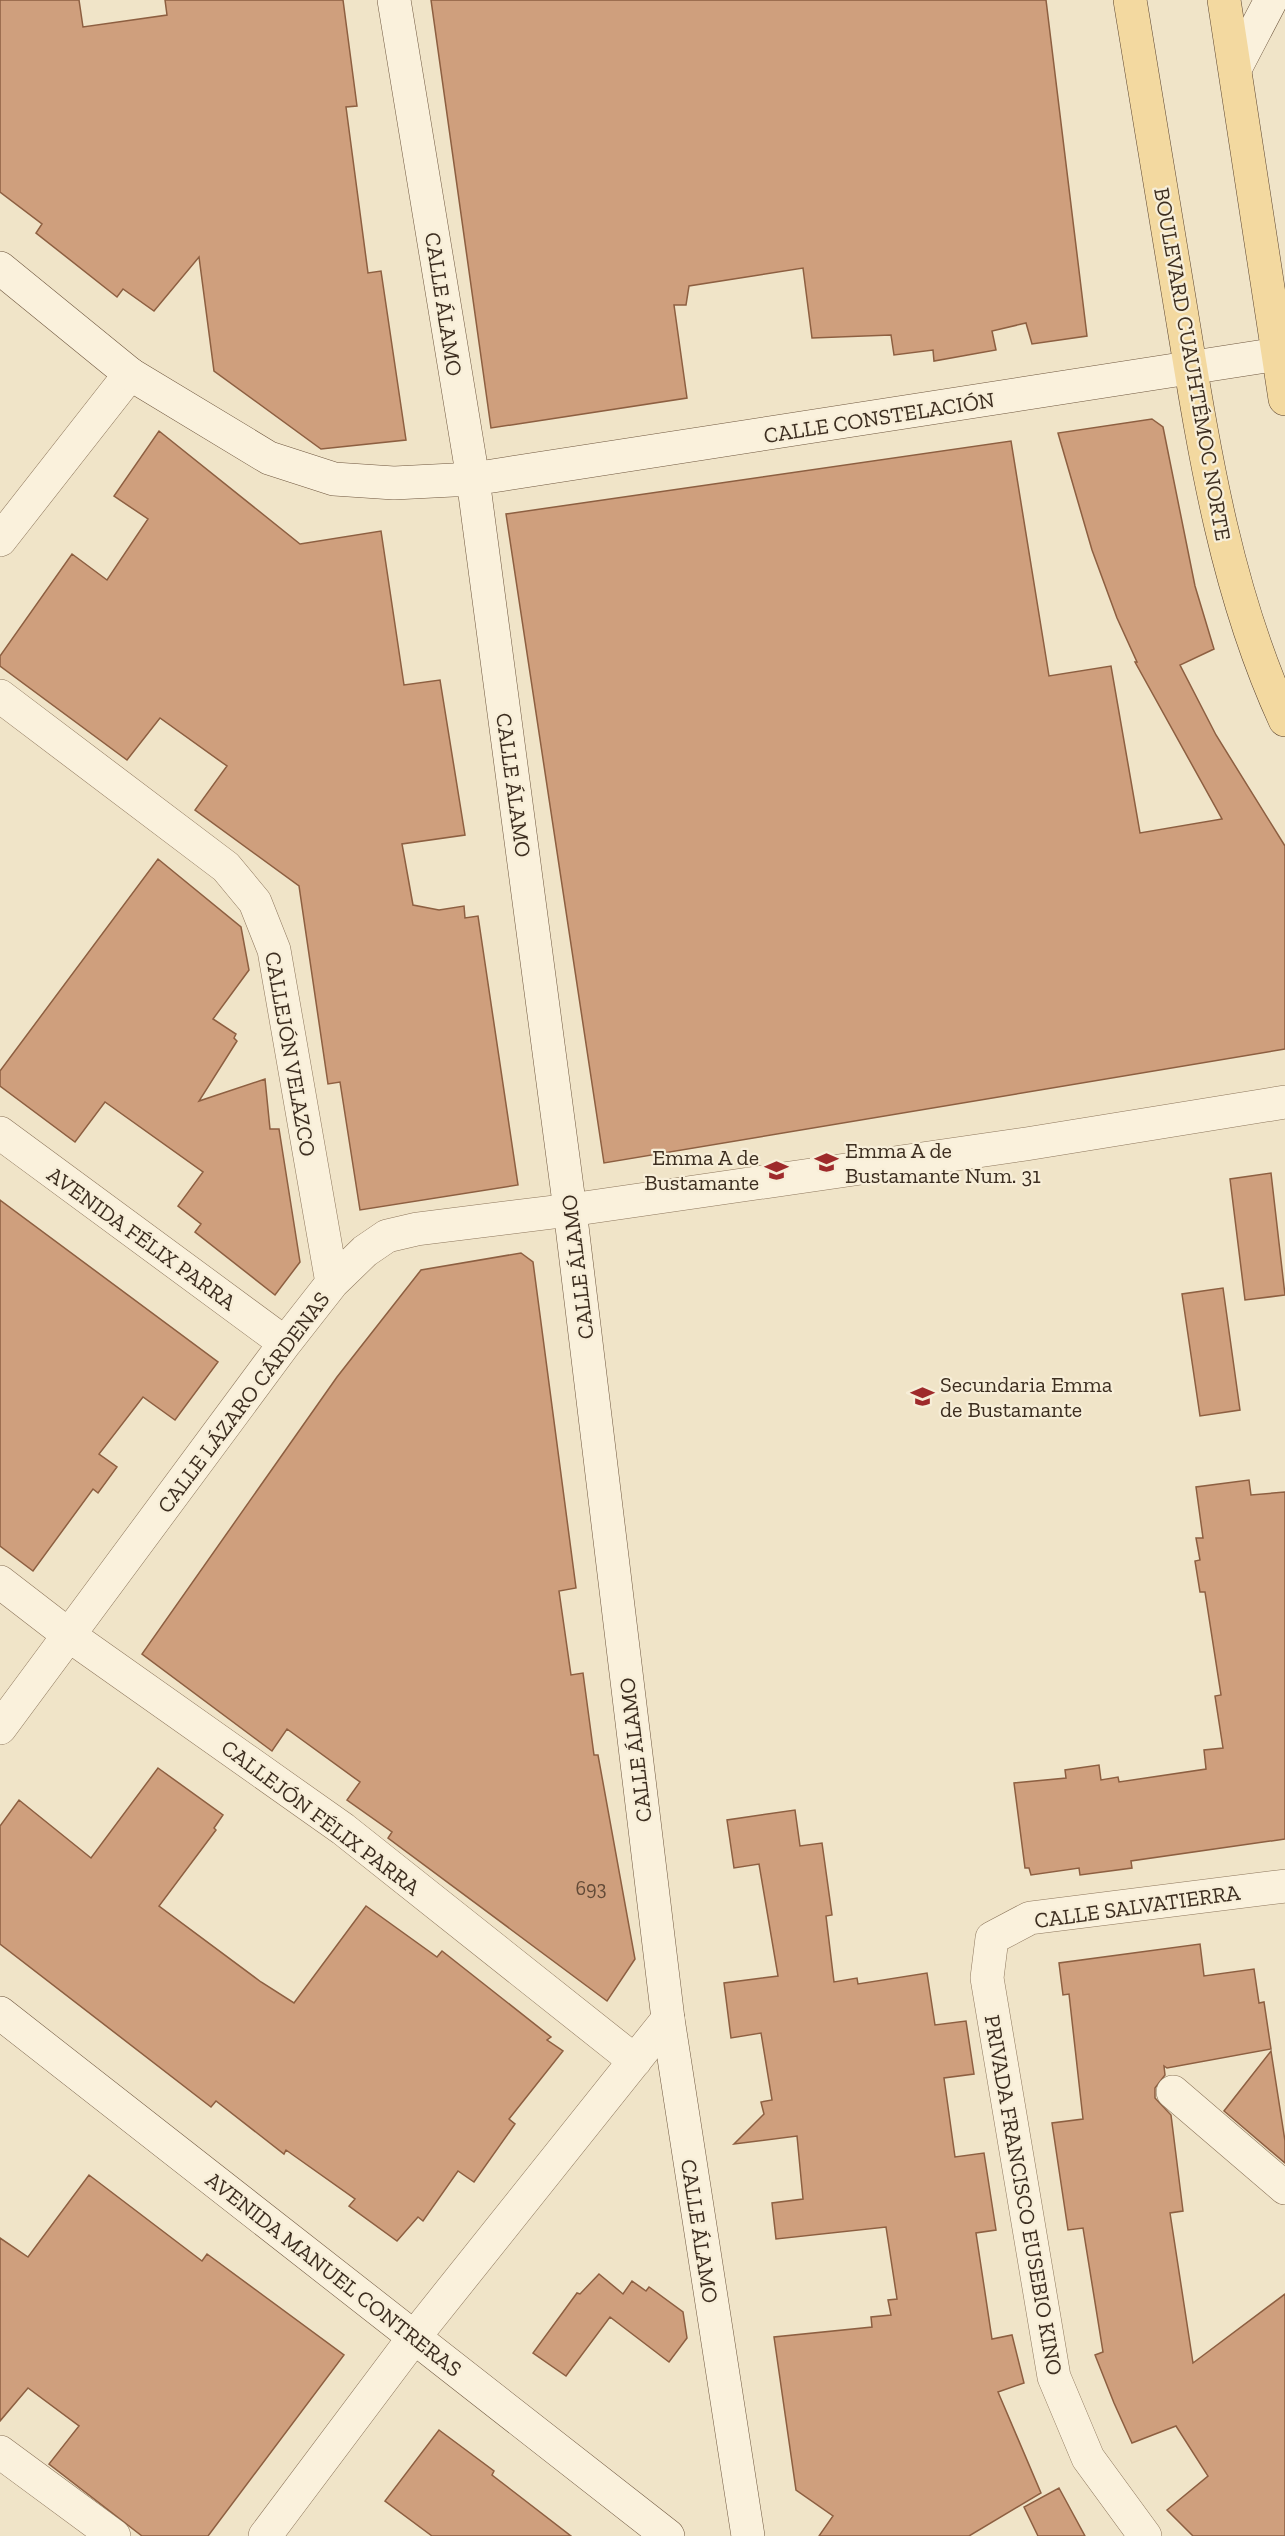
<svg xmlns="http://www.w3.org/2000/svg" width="1285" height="2536" viewBox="0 0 1285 2536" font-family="'Zilla Slab',serif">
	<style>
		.building { fill: #cf9f7d; stroke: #8d5f41; stroke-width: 1.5 }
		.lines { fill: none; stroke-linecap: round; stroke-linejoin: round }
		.street-casing { stroke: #8d765c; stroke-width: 34 }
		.secondary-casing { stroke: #6f573f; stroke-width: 34 }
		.primary-casing { stroke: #5b4430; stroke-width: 34 }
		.street { stroke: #faf1dc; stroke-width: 33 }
		.secondary { stroke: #faf1dc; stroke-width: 33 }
		.primary { stroke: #f3d9a0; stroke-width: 33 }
		.labels { text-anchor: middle; stroke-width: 4.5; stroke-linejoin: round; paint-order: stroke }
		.number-label { font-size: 20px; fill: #624a37 }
		.street-label { font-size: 22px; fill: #3d2e20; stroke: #f7eed8 }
		.poi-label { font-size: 22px; fill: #3d2e20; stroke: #f7eed8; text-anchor: start }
	</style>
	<rect width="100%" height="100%" fill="#f0e4c8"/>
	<path class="building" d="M0 0H79L83 27 167 15 165 0H343L357 106 346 107 368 273 381 271 406 440 321 449 214 371 199 257 154 311 123 289 117 297 36 233 42 224 0 192Z
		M431 0H1046L1087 336 1032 344 1026 323 992 331 996 350 934 361 933 350 894 355 891 335 812 338 803 268 689 286 686 305H674L687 398 491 428Z
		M1152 419 1163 427 1195 586 1214 649 1180 665 1216 735 1285 846V1049L604 1163 506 514 1011 441 1049 676 1111 666 1140 833 1222 819 1135 662H1137L1117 618 1092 550 1058 433Z
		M159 431 300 544 381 531 404 685 440 680 465 835 402 844 413 905 439 910 464 906 465 918 478 916 518 1185 360 1210 340 1082 328 1084 299 886 195 810 227 766 160 718 127 760 0 666V656L72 554 107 580 148 519 114 496Z
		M158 859 241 927 249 970 213 1019 236 1034 234 1038 237 1041 199 1101 265 1079 270 1129H279L300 1262 275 1295 195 1232 201 1224 178 1206 203 1172 105 1102 75 1142 0 1086V1071Z
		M1271 1173 1285 1295 1245 1300 1230 1179Z
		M0 1200 218 1362 175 1420 143 1397 99 1454 117 1467 98 1493 93 1489 33 1571 0 1546Z
		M521 1253 533 1262 576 1588 559 1591 571 1675 583 1673 594 1755H598L635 1959 607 2001 388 1838 392 1832 347 1800 360 1782 287 1729 272 1751 142 1654 337 1377 421 1270Z
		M1223 1288 1240 1410 1200 1416 1182 1294Z
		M1249 1480 1251 1495 1285 1492V1839L1131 1861 1132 1868 1080 1875 1079 1868 1031 1875 1029 1868H1025L1014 1783 1066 1778 1065 1770 1099 1765 1101 1780 1118 1777 1119 1782 1206 1769 1204 1750 1223 1748 1215 1696 1221 1695 1205 1592H1200L1195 1561 1200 1560 1196 1538H1203L1196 1487Z
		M158 1768 223 1815 214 1828 216 1830 159 1906 261 1982 294 2003 366 1906 437 1957 442 1951 551 2037 547 2040 563 2051 509 2119 515 2124 474 2182 458 2171 423 2221 418 2217 397 2241 349 2206 355 2199 286 2150 284 2154 216 2101 211 2107 0 1944V1826L19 1800 91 1858Z
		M795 1810 800 1846 822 1843 832 1915 826 1916 834 1982 857 1978 858 1984 927 1973 935 2025 966 2021 974 2074 944 2078 955 2157 984 2153 996 2230 976 2233 992 2339 1012 2335 1024 2383 998 2392 1041 2493 969 2536H819L833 2516 796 2490 774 2337 872 2327 871 2317 891 2315 888 2300 897 2299 886 2227 776 2239 772 2203 803 2199 797 2136 734 2144 764 2114 761 2102 772 2100 761 2033 731 2038 724 1983 778 1976 759 1864 734 1868 727 1820Z
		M1200 1944 1204 1976 1254 1969 1259 2003 1264 2002 1271 2049 1167 2068 1164 2066 1165 2075 1155 2088V2098L1171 2115 1183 2211 1170 2213 1193 2363 1285 2294V2536H1193L1167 2510 1208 2476 1176 2426 1132 2443 1114 2403 1095 2355 1103 2352 1083 2228 1068 2230 1052 2123 1083 2119 1069 1994 1063 1995 1059 1963Z
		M1271 2051 1285 2141V2163L1224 2111Z
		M89 2175 202 2261 207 2254 344 2355 208 2536H142L49 2464 79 2426 28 2388 0 2421V2238L28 2257Z
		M599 2274 623 2294 632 2281 646 2291 649 2287 683 2312 687 2338 669 2362 610 2317 566 2376 533 2353 577 2293 580 2294Z
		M439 2430 494 2471 492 2475 571 2536H432L385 2501Z
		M1059 2488 1085 2536H1038L1024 2507Z"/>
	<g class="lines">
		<defs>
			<path id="street" d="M0 540 130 374
				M0 696 226 867 255 902 274 950 332 1283
				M0 1133 285 1343
				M0 1582 70 1636 343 1829 635 2061
				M0 1728 285 1343 332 1283 365 1251 387 1236 417 1229 570 1210 1026 1144 1285 1102
				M1173 2092 1285 2188
				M0 2452 114 2536
				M265 2536 415 2336 668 2019
				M1145 2536 1088 2458 1054 2377 987 1978 992 1938 1030 1918 1285 1886"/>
			<path id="secondary" d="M394 0 473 479 570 1210 668 2019 748 2536
				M1236 67 1271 0
				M0 268 130 374 269 458 334 479 394 483 473 479 1285 353
				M0 2013 668 2536"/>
			<path id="primary" d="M1130 0C1148 107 1165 215 1183 322 1205 457 1227 594 1285 720
				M1224 0 1285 399"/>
		</defs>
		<use href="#street" class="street-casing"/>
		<use href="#secondary" class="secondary-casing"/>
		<use href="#primary" class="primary-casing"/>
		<use href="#street" class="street"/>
		<use href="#secondary" class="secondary"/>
		<use href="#primary" class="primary"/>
	</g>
	<defs>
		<symbol id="school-bare" viewBox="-9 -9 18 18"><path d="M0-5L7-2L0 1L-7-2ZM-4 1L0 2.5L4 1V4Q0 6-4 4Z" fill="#9e2a2b" stroke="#f7eed8" stroke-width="2.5" paint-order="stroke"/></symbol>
	</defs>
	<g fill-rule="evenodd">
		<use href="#school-bare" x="810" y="1146" width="33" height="33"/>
		<use href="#school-bare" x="760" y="1154" width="33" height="33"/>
		<use href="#school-bare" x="906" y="1380" width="33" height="33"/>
	</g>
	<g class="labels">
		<g class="number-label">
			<text x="591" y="1895">693</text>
		</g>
		<g class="street-label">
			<text transform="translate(444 304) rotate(81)" y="8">CALLE ÁLAMO</text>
			<text transform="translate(1193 364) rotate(80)" y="8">BOULEVARD CUAUHTÉMOC NORTE</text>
			<text transform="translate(879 417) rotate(-9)" y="8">CALLE CONSTELACIÓN</text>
			<text transform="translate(514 785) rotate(82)" y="8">CALLE ÁLAMO</text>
			<text transform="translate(291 1054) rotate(80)" y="8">CALLEJÓN VELAZCO</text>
			<text transform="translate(142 1238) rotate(36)" y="8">AVENIDA FÉLIX PARRA</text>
			<text transform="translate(577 1267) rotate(-97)" y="8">CALLE ÁLAMO</text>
			<text transform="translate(243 1402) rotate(-53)" y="8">CALLE LÁZARO CÁRDENAS</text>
			<text transform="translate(635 1750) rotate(-97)" y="8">CALLE ÁLAMO</text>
			<text transform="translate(321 1817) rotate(37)" y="8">CALLEJÓN FÉLIX PARRA</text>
			<text transform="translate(1137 1906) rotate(-8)" y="8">CALLE SALVATIERRA</text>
			<text transform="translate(1024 2195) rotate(80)" y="8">PRIVADA FRANCISCO EUSEBIO KINO</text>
			<text transform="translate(700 2231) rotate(81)" y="8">CALLE ÁLAMO</text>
			<text transform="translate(334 2274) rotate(38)" y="8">AVENIDA MANUEL CONTRERAS</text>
		</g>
		<g class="poi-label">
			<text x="845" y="1158">Emma A de<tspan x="845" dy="25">Bustamante Num. 31</tspan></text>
			<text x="759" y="1165" text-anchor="end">Emma A de<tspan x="759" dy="25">Bustamante</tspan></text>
			<text x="940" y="1392">Secundaria Emma<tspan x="940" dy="25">de Bustamante</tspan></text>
		</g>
	</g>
</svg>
